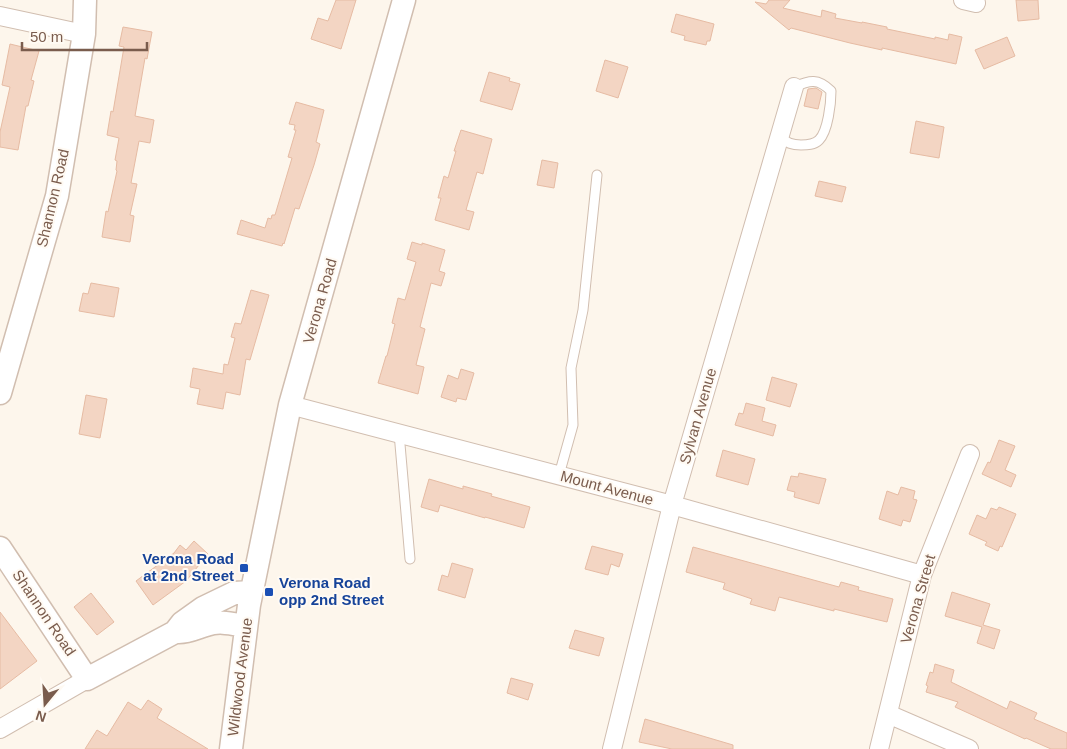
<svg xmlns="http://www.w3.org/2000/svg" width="1067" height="749" viewBox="0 0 1067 749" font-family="Arial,sans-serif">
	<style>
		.building { fill: #f3d5c3; stroke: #e6bba3 }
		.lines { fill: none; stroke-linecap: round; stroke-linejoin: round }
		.service-casing { stroke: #d1beb0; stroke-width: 11 }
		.minor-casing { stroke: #d1beb0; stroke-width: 20 }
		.tertiary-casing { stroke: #d1beb0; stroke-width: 25 }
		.service { stroke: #fff; stroke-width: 9 }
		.minor { stroke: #fff; stroke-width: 18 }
		.tertiary { stroke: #fff; stroke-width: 22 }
		.transit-dot { fill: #1a4fb4; stroke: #fffaf3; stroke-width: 2 }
		.labels { text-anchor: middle; stroke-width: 4; stroke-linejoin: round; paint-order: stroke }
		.street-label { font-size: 15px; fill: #7a5c4d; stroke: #fffaf3 }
		.transit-label { font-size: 15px; font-weight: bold; fill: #164399; stroke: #fffaf3; text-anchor: end }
	</style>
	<rect width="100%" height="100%" fill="#fdf6ec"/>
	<path class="building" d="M336 0H356L341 49 311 39 318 18 328 21Z
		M769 0H790L783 8 821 17 822 10 836 14 835 18 862 23V22L887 27V29L935 39V37L948 40 949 34 962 37 956 64 882 48V50L850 43 791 28 789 30 755 2 766 4Z
		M1016 0H1038L1039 19 1018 21Z
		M676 14 714 24 710 41H707L706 45 684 40 685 36 671 32Z
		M123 27 152 32 147 59 145 58 135 116 154 120 150 143 139 141 131 183 137 184 130 215 134 216 130 242 102 237 106 211 108 212 117 171 116 170 117 161 115 160 119 138 107 135 111 111 113 112 124 47 119 46Z
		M1007 37 1015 56 984 69 975 50Z
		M10 44 39 51 31 80 34 81 28 106H26L18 150 0 147V132L10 87 2 85Z
		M605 60 628 67 618 98 596 91Z
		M489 72 510 78 509 81 520 84 512 110 480 101Z
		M816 88 822 92 818 109 804 106 808 89Z
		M296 102 324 110 316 142 320 144 314 165 299 209 295 208 284 244 283 243 282 246 237 234 241 220 265 228 268 218 271 219 272 215H275L292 158 288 157 296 130H294L295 125 289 124Z
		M916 121 944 127 939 158 910 153Z
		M461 130 492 139 483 174 477 172 466 210 474 212 469 230 435 220 441 198H438L444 176 448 178 456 151H454Z
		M542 160 558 163 554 188 537 185Z
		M819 181 846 187 842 202 815 196Z
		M412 242 422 245V243L445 250 439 271 445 273 441 286 431 283 420 327 425 329 416 365 424 367 418 394 378 383 386 356H387L395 324 392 323 398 298 405 300 416 262 407 259Z
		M91 283 119 288 114 317 79 311 83 293 88 294Z
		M251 290 269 295 250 360 246 359 240 395 226 392 223 409 197 404 200 389 190 387 193 368 223 374 224 364 228 365 235 338 231 337 235 323 241 324Z
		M461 369 474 373 466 400 457 398 456 402 441 397 448 375 458 379Z
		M772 377 797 384 790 407 766 400Z
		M86 395 107 399 100 438 79 434Z
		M746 403 765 408 762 421 776 425 773 436 735 425 739 413 743 414Z
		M999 440 1015 446 1005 470 1016 475 1011 487 982 474 988 462 990 463Z
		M723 450 755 459 748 485 716 476Z
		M799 473 826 479 819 504 794 497 795 492 787 490 791 476 798 477Z
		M429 479 463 489V486L492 494 491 496 530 507 524 528 485 517V518L440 505 438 512 421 507Z
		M901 487 915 491 913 499 917 500 910 522 903 520 901 526 879 519 887 491 898 495Z
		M999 507 1016 514 1002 547 1000 546 998 551 985 545 987 542 969 534 977 515 986 519 991 508 997 510Z
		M194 541 208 554 186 581 153 605 136 581 174 553 180 545 186 550Z
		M592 546 623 554 619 567 611 564 608 575 585 569Z
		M693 547 839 587 841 582 859 587 858 590 893 599 887 622 834 609V611L779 597 775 611 750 604 752 599 723 589 725 583 686 572Z
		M452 563 473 569 465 598 438 590 442 575 448 577Z
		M952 592 990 604 983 625 1000 630 994 649 977 643 982 627 945 616Z
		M91 593 114 622 97 635 74 607Z
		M0 612 37 661 0 689Z
		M575 630 604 638 599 656 569 648Z
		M935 664 954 670 951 682 1007 709 1010 701 1037 713 1034 719 1067 733V749H1051L1026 738 1025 739 955 707 958 702 926 692 928 686 926 685 930 672 933 673Z
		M511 678 533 684 528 700 507 693Z
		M148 700 162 709 157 718 208 749H85L97 730 107 736 128 702 141 710Z
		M645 719 733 745V749H672L639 742Z"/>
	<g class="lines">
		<defs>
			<path id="service" d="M780 137C787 143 792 145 801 145 807 145 814 145 819 140 828 131 831 103 831 91 818 78 810 80 794 87
				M399 433 410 559
				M559 475 573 425 571 368 583 310 597 175"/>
			<path id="minor" d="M963 0 976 3
				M0 16 84 34
				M290 405 672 505 922 575
				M888 714 969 749
				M0 729 87 679
				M612 749 672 505 794 87
				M879 749 922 575 970 454"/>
			<path id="tertiary" d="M0 393 57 196 84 34 85 0
				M0 548 87 679 175 632 182 623 203 608 234 593 251 592
				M179 632C189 632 196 628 206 625 219 620 233 624 246 626
				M231 749 249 605 290 405 404 0"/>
		</defs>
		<use href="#service" class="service-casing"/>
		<use href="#minor" class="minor-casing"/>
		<use href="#tertiary" class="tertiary-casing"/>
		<use href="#service" class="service"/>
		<use href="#minor" class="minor"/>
		<use href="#tertiary" class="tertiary"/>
	</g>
	<g class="transit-dot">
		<rect x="239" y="563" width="10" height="10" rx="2.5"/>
		<rect x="264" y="587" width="10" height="10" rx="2.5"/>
	</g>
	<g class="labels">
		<g class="street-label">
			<text transform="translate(53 198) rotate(-77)" y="5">Shannon Road</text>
			<text transform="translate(320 301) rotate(-74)" y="5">Verona Road</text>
			<text transform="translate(698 416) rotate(-74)" y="5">Sylvan Avenue</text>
			<text transform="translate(607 488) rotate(15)" y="5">Mount Avenue</text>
			<text transform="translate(918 599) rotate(-74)" y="5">Verona Street</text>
			<text transform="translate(44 613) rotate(56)" y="5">Shannon Road</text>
			<text transform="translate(240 677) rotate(-83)" y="5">Wildwood Avenue</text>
		</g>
		<g class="transit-label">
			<text x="234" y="564">Verona Road<tspan x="234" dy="17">at 2nd Street</tspan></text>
			<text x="279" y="588" text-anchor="start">Verona Road<tspan x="279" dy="17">opp 2nd Street</tspan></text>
		</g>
	</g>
	<g transform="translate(45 704) rotate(198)" stroke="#fffaf3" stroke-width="4" paint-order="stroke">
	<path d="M0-4L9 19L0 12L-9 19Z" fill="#7a5c4d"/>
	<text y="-8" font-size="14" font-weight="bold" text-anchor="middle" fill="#7a5c4d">N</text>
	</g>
	<path d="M22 42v8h125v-8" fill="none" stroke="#7a5c4d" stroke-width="2.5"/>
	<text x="30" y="42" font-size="15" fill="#7a5c4d" stroke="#fffaf3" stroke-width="4" paint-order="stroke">50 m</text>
</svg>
